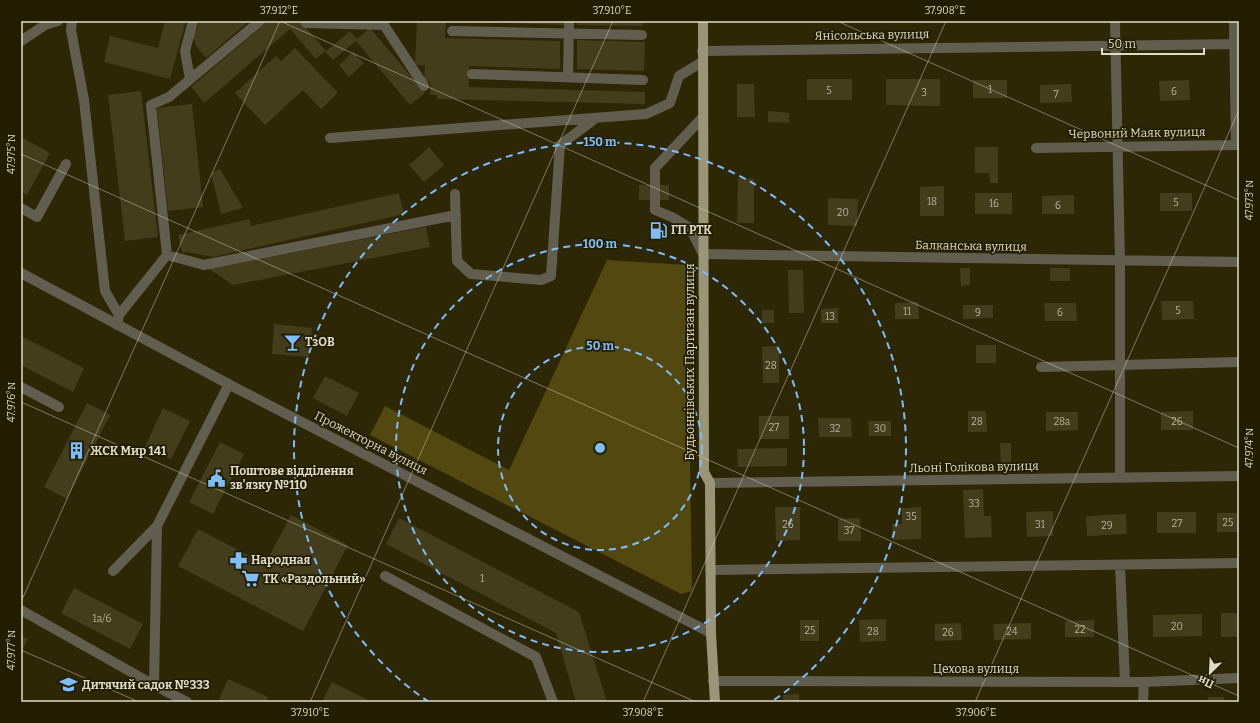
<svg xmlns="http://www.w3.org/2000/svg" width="1260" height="723" viewBox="0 0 1260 723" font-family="Bitter,serif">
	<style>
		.green { fill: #53480f }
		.building { fill: #433d1c }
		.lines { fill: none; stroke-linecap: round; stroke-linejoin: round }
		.minor { stroke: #615e50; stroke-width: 10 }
		.major { stroke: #9a9577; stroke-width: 10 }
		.ticks { fill: none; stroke: #dfdbc9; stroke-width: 1; stroke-opacity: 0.45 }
		.ring { fill: none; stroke: #7fbdfa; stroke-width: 2; stroke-dasharray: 7 5 }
		.labels { text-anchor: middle; stroke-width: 3.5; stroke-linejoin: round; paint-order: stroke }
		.number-label { font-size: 10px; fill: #b8b49e }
		.street-label { font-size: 12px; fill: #dfdbc9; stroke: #231d00 }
		.poi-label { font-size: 12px; font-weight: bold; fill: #dfdbc9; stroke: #231d00; text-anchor: start }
		.centre { fill: #7fbdfa; stroke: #231d00; stroke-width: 2 }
		.ring-label { font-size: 12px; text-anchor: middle; font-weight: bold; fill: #7fbdfa; stroke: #231d00; stroke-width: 3.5; stroke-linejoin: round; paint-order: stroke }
		.neatline { fill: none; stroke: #dfdbc9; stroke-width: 1.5 }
		.ticks-label { font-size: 10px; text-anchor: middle; fill: #dfdbc9 }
	</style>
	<rect width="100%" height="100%" fill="#2d2705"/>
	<path class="green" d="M607 260 687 265 692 591 681 594 370 435 385 406 509 470Z"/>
	<path class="building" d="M165 21H186L170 79 104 62 110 36 158 48Z
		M200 21H249L206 58 196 46 193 36Z
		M268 21H300L326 51 316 59 290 29 204 103 191 87Z
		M417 21H446L445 38 560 41V69L469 66V87L645 92V104L437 99V95H430V82L424 81 425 65H415Z
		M449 21H564V25Z
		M577 21H643V26L577 25Z
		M370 28 425 93 410 105 356 41 333 60 325 52 350 31 357 39Z
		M577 40 645 42 644 71 577 69Z
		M295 48 338 93 321 109 303 90 265 125 235 93 276 56 281 61Z
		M353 52 364 63 349 77 339 65Z
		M807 79H852V100H807Z
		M886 79H940V106L886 105Z
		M973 80H1007V98H973Z
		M1189 80 1190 100 1160 101 1159 81Z
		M737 84H754L755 117H737Z
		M1071 84 1072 102 1040 103V85Z
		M141 91 158 237 125 241 108 95Z
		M192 104 203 207 168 211 157 108Z
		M768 111 789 113V123L768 122Z
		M21 137 50 153 27 195 21 192Z
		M429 147 444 165 424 182 409 165Z
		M975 147H998V183H990L989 173H975Z
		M220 169 243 208 221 214 211 173Z
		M738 178 754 179V223H737Z
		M639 185H669V200H639Z
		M944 186V216H920V187Z
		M399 193 404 214 213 257 187 252 182 253 178 235 250 219 251 226Z
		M975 193H1012V214H975Z
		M1160 193H1192V211H1160Z
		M1074 195V214H1042V196Z
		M828 198 858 199 857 226 828 225Z
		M649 223H666V237L649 238Z
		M426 227 430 247 233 285 209 269Z
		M960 268H970V285L961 286Z
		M1050 268H1070V281H1050Z
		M788 270H803L804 313H789Z
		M1161 301H1193L1194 319 1162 320Z
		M918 302 919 319H895V303Z
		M1044 303H1076L1077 321H1045Z
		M963 305H993V318L963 319Z
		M838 308V323H821V309Z
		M762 310H774V323H762Z
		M274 324 312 328 309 357 272 354Z
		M21 336 84 368 73 392 21 365Z
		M976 345H996V363H976Z
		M779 346V383H763L762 347Z
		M325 376 359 393 347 416 313 398Z
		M87 403 110 415 67 499 44 487Z
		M163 408 190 421 171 459 145 447Z
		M968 411H986L987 432H968Z
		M1193 411V430H1161V412Z
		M1046 412H1078V430L1046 431Z
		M759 416H789V439H759Z
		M818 418H851L852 437H819Z
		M868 421H891V436H869Z
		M220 442 244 454 213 514 189 502Z
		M1000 443H1011V467H1001Z
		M787 448V466L738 467 737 449Z
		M983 489 984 516H991L992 537 965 538 963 490Z
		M775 507H800V540L776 541Z
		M921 507V539L893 540 892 524H902V508Z
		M1053 511V536L1027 537 1026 512Z
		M1157 512H1196V533H1157Z
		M1217 513H1239V532H1217Z
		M1126 514 1127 534 1087 536 1086 516Z
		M291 515 348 545 303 631 178 566 198 529 265 564Z
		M399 518 579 612 607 702H576L556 633 386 544Z
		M860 518 861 541H838V519Z
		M74 588 143 624 130 649 61 613Z
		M1221 613H1239V637H1221Z
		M1202 614V636L1153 637V615Z
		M886 619V641L860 642 859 620Z
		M800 620H819V641H800Z
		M1094 620V637H1065V621Z
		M961 623 962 640 935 641V624Z
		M1031 623V639L994 640 993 624Z
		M21 636 28 639 21 652Z
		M228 679 268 697 266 702H218Z
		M332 682 372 702H322Z
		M799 694V702H784L783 695Z
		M1208 697H1224V702H1208Z"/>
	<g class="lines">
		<path class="minor" d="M72 21 71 30 84 100 105 291 119 315
			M305 21 306 23 384 25 424 86
			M1115 21 1120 261V478
			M1234 21 1236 144
			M452 31 642 35
			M21 41 45 25 58 21
			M702 51 1239 44
			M472 74 643 80
			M568 77 569 21
			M190 79 185 51 193 21
			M702 118 655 168V210L672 217 690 228 703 254 1239 262
			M330 138 646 114 670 103 679 76 702 62
			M1036 148 1239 145
			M455 194 457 261 471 274 541 280 551 276 560 145 596 118
			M21 208 37 217 66 164
			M167 255 151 105 169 97 260 21
			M21 273 234 387 711 633
			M117 325 119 315 167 255 204 265 456 215
			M1041 367 1239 362
			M21 387 59 407
			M710 483 1239 476
			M1120 565 1125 682
			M710 570 1239 563
			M113 571 157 526
			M385 576 536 657 553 702
			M21 610 154 685 157 526 229 384
			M713 681 1144 682 1239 678
			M154 685 187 702
			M1143 702 1144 682"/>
		<path class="major" d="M703 21 704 472 710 483 711 633 715 702"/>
	</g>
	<path class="ticks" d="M280 21 1239 448M837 21 1239 200M21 154 1239 696M21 402 696 702M21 602 280 21M21 650 139 702M310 702 613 21M643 702 946 21M975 702 1239 110"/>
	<g class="ring">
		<circle cx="600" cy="448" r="102"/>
		<circle cx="600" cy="448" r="204"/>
		<path d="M429 702A306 306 0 1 1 771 702"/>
	</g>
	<defs>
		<symbol id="fuel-bare" viewBox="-9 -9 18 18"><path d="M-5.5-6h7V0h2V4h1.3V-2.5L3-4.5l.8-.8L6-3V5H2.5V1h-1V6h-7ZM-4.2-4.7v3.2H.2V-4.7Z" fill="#7fbdfa" stroke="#231d00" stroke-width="2.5" paint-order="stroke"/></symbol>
		<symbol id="bar-bare" viewBox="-9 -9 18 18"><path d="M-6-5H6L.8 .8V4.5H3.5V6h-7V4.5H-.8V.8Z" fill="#7fbdfa" stroke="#231d00" stroke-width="2.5" paint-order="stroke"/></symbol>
		<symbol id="building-bare" viewBox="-9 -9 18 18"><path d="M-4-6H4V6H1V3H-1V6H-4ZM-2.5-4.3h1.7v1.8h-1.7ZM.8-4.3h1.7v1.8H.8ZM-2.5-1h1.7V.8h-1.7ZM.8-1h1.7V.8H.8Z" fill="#7fbdfa" stroke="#231d00" stroke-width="2.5" paint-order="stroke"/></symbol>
		<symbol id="civic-bare" viewBox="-9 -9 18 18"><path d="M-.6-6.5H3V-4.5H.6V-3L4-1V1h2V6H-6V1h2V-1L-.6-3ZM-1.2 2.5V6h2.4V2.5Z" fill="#7fbdfa" stroke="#231d00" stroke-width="2.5" paint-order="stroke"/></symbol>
		<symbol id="pharmacy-bare" viewBox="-9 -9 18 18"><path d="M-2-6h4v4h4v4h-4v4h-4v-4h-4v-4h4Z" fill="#7fbdfa" stroke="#231d00" stroke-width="2.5" paint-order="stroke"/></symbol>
		<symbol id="supermarket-bare" viewBox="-9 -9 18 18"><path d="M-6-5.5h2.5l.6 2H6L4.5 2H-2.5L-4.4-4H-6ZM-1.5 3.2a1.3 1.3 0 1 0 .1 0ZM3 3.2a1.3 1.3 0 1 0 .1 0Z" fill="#7fbdfa" stroke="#231d00" stroke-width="2.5" paint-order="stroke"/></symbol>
		<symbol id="school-bare" viewBox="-9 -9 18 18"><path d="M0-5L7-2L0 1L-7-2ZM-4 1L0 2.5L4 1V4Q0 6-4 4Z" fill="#7fbdfa" stroke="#231d00" stroke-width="2.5" paint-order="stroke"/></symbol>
	</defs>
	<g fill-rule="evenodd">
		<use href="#fuel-bare" x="646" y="218" width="25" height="25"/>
		<use href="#bar-bare" x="280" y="330" width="25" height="25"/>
		<use href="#building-bare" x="64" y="438" width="25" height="25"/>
		<use href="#civic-bare" x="204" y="466" width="25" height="25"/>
		<use href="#pharmacy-bare" x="226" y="548" width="25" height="25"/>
		<use href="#supermarket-bare" x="238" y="566" width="25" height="25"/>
		<use href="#school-bare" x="56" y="672" width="25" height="25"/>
	</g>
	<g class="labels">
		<g class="number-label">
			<text x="990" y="93">1</text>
			<text x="829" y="94">5</text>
			<text x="1174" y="95">6</text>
			<text x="924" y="96">3</text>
			<text x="1056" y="98">7</text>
			<text x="932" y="205">18</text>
			<text x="1176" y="206">5</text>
			<text x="994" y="207">16</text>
			<text x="1058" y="209">6</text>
			<text x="843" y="216">20</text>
			<text x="1178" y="314">5</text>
			<text x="907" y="315">11</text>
			<text x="978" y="316">9</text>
			<text x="1060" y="316">6</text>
			<text x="830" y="320">13</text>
			<text x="771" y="369">28</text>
			<text x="977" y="425">28</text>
			<text x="1062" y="425">28а</text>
			<text x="1177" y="425">26</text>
			<text x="774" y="431">27</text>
			<text x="835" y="432">32</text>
			<text x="880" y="432">30</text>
			<text x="974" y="507">33</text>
			<text x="911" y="520">35</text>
			<text x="1228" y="526">25</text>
			<text x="1177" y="527">27</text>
			<text x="788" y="528">26</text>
			<text x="1040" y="528">31</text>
			<text x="1107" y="529">29</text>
			<text x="849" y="534">37</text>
			<text x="482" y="582">1</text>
			<text x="102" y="622">1а/6</text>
			<text x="1177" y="630">20</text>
			<text x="1080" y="633">22</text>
			<text x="810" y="634">25</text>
			<text x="873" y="635">28</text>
			<text x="1012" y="635">24</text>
			<text x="948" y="636">26</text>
		</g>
		<g class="street-label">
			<text transform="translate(872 35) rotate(-1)" y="4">Янісольська вулиця</text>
			<text transform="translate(1137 133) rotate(-1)" y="4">Червоний Маяк вулиця</text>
			<text transform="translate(971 246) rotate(1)" y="4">Балканська вулиця</text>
			<text transform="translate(690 362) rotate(-90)" y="4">Будьоннівських Партизан вулиця</text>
			<text transform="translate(371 443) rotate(27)" y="4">Прожекторна вулиця</text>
			<text transform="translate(974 467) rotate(-1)" y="4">Льоні Голікова вулиця</text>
			<text x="976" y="673">Цехова вулиця</text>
		</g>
		<g class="poi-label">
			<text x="671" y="234">ГП РТК</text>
			<text x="305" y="346">ТзОВ</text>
			<text x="90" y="455">ЖСК Мир 141</text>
			<text x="230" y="475">Поштове відділення<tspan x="230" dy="14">зв'язку №110</tspan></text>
			<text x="251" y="564">Народная</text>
			<text x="263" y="583">ТК «Раздольний»</text>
			<text x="82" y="689">Дитячий садок №333</text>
		</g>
	</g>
	<circle cx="600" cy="448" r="6" class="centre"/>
	<g class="ring-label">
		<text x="600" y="146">150 m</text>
		<text x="600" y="248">100 m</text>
		<text x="600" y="350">50 m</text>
	</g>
	<rect width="1260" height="723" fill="none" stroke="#231d00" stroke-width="44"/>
	<g transform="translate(1210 673) rotate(204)" stroke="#231d00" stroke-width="3" paint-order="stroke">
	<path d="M0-3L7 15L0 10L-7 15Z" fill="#dfdbc9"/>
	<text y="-6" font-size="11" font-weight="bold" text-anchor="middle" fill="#dfdbc9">Пн</text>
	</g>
	<path d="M1102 48v6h102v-6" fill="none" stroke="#dfdbc9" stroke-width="2"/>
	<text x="1108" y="48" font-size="12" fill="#dfdbc9" stroke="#231d00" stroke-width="3" paint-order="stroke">50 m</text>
	<rect x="22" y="22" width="1216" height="679" class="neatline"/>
	<g class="ticks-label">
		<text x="279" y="14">37.912°E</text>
		<text x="612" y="14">37.910°E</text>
		<text x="945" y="14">37.908°E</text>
		<text transform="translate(11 154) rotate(-90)" y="4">47.975°N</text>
		<text transform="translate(1249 200) rotate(-90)" y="4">47.973°N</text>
		<text transform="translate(11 402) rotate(-90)" y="4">47.976°N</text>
		<text transform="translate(1249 448) rotate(-90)" y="4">47.974°N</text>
		<text transform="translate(11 650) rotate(-90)" y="4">47.977°N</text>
		<text x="310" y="716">37.910°E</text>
		<text x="643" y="716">37.908°E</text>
		<text x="976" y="716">37.906°E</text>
	</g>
</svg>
